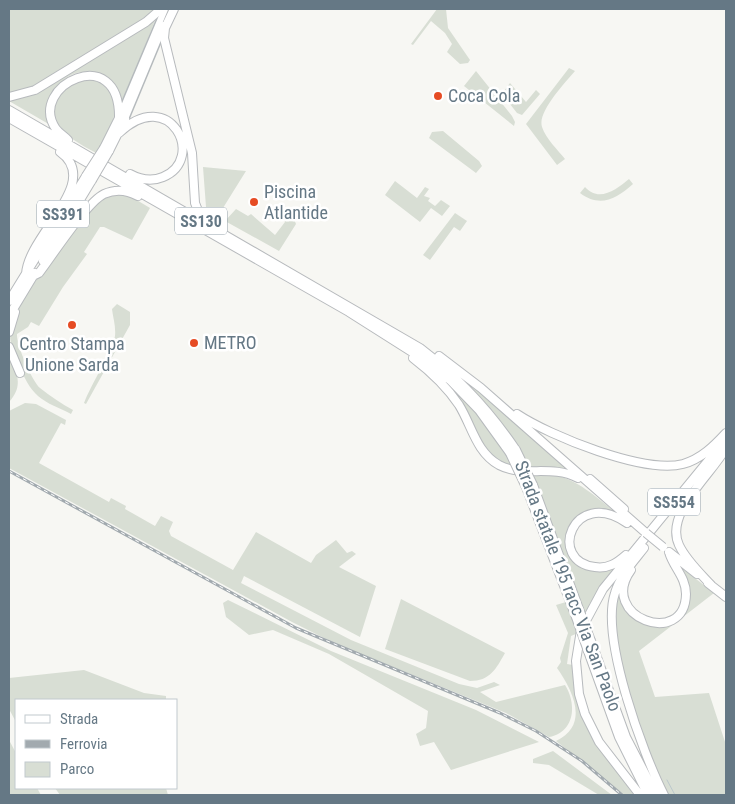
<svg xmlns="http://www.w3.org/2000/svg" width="735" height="804" viewBox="0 0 735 804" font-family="'Roboto Condensed',sans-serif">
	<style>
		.green { fill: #d8ded4 }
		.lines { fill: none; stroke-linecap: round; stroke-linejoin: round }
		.stream { stroke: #bcc8cc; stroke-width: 1 }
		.primary-casing { stroke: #b5babd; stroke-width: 9 }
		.highway-casing { stroke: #b7babd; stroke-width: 10 }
		.primary { stroke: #fff; stroke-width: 6 }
		.highway { stroke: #fff; stroke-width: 8 }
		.rail-casing { stroke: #a2aaaf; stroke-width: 3 }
		.rail { stroke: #fff; stroke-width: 1; stroke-dasharray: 4; stroke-linecap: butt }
		.highway-bridge-casing { stroke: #b7babd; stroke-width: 10; stroke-linecap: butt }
		.highway-bridge { stroke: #fff; stroke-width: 8 }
		.poi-dot { fill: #e64c24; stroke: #fff; stroke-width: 2 }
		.labels { text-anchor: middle; stroke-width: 5; stroke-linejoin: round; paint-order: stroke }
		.shield { fill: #fff; stroke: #93a0aa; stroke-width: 1 }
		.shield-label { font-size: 16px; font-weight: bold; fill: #657885 }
		.poi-label { font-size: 18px; fill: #657885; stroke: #fff; text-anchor: start }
		.street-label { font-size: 18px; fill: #657885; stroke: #fff }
	</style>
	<rect width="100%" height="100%" fill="#f7f7f3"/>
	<path class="green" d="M9 9H157L154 13 31 89 9 94Z
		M437 9H446L448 28 470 60 468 63 460 64 447 52 452 44 445 33 431 21 413 45 411 44Z
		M156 18 122 105C114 71 73 58 55 91 50 100 53 117 52 126L9 101 34 94Z
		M569 68 575 71C565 83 537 112 542 127 546 139 558 150 565 159L557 165 526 124Z
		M476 71 512 116 515 122 514 126 464 86Z
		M84 78C133 85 115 124 96 153 78 142 42 127 57 99 59 96 60 91 63 89 68 84 78 81 84 78Z
		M510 83 526 102 536 90 540 94 522 115 517 113 502 94Z
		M443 131 479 161 482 166 476 173 429 138 432 132Z
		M203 167 246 171 218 216 206 207Z
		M629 179 633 184C616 199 600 208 580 193L585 187C599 203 617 189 629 179Z
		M395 181 417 198 425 187 429 189 424 196 430 198 428 201 435 206 441 200 450 206 442 216 431 208 420 222 385 195Z
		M118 193 130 196 150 208 132 240 104 227H100L84 252 87 254 63 287 39 326 31 322 28 327 17 334C16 344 32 381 40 388 50 396 62 404 73 410L71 414C60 408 47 404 38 396 29 388 24 377 20 367 15 356 10 346 10 334 11 307 46 268 62 247 78 225 91 200 118 193Z
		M283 208 292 214 296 224 279 251 225 221 236 209 248 216 251 214 275 235 285 222Z
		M455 213 467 221 460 231 454 227 430 260 423 255Z
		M117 304 130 312V325L86 404 84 403C91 384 112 352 115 336 116 326 113 318 112 309Z
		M9 354C17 372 24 386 9 402Z
		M440 377 509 434 463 377 574 473 512 469 493 459 482 445 459 399Z
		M25 403 36 404 66 420 65 425 61 423 39 463 109 502 111 498 126 506 125 509 155 526 161 516 173 522 169 531 171 536 233 570 256 532 311 563 316 555 336 540 347 553 352 551 356 554 339 567 376 586 360 637 244 576 241 583 351 640 459 684 477 688 494 682 500 685 480 692 496 702 565 685C577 704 575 732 549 737L506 713 334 643 292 622 9 468V411Z
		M547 474C575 477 592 494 614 511V513C554 490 550 594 617 566L590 603 578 633 571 636 567 664 573 665 574 684 582 713 638 795H624L556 741C590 725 573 691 557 668L561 662 560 658 568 633 556 605 566 602 574 623 531 476Z
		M682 568 714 593 639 651 655 697 709 693 726 745V795H667C647 747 601 638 621 588 630 614 631 622 660 625 687 606 698 603 682 568Z
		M401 599 505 653C496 669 490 681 470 681L385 649Z
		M228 600 331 651 476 710 539 742 451 770 434 742 420 746 416 734 426 728 428 711 329 654 273 630 249 635 226 617 223 603Z
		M84 670 144 693 166 696V700H16V722L9 709V678Z
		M9 740 16 753V788H37L41 795H9Z
		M553 751 612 795H599L549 765 533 763V759Z
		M55 788H166L168 795H60Z"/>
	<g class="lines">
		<path class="stream" d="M667 780 675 795"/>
		<defs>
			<path id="primary" d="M120 116 165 9
				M125 119 164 25"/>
			<path id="highway" d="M174 9 165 28 164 38 192 153 195 203 199 213 207 221
				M9 97 35 90 146 22 161 9
				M9 110 420 348C458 377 489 410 516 450
				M9 118 349 312 420 357 450 380 479 410 510 453
				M119 133C170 84 207 159 163 177 151 182 141 180 130 174
				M68 140C64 136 59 133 56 129 26 86 121 40 119 119
				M104 148 120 116
				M109 151 125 119
				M43 261 92 180
				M26 274C28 235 103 182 60 152
				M33 276 39 273C52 256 87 202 104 194 115 189 127 190 138 196
				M9 301 86 176
				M9 316 35 273
				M9 332 15 312
				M9 347 20 373
				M439 356 481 388 646 533
				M413 358C430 371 447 387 459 405 472 426 476 452 499 465 524 478 551 464 578 478
				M517 414C550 436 644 474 683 464 701 459 714 446 726 433
				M590 479 624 509
				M533 485 579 609
				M526 487 576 617
				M644 548C633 562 620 576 615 593 600 637 643 754 664 795
				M669 552 697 574
				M626 555C617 563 608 569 595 567 547 562 572 486 627 523
				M631 570C597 617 685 649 686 594 686 577 673 567 669 552
				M708 583 726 597
				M711 585C700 573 686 560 679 545 664 513 712 474 726 448
				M591 641 626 737 656 795
				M588 651 619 737 648 795
				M640 795 599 742 585 714 579 694 576 661 581 630 603 589 726 439"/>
		</defs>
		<use href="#primary" class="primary-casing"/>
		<use href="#highway" class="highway-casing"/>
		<use href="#primary" class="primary"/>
		<use href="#highway" class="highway"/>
		<defs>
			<path id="rail" d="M9 471 296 628 500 713 536 731 582 761 622 795"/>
		</defs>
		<use href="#rail" class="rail-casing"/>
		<use href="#rail" class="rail"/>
		<defs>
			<path id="highway-bridge" d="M86 176 104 148
				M92 180 109 151
				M516 450 533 485
				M510 453 526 487
				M646 533 663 547
				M579 609 591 641
				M576 617 588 651"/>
		</defs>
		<use href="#highway-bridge" class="highway-bridge-casing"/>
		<use href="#highway-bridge" class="highway-bridge"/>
	</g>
	<g class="poi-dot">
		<circle cx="438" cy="96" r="5"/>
		<circle cx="254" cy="202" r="5"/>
		<circle cx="72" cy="325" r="5"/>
		<circle cx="194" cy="343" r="5"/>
	</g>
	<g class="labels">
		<g class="shield">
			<rect x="37" y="200.5" width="52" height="27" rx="4"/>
			<rect x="175" y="207.5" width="52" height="27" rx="4"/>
			<rect x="648" y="488.5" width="52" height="27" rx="4"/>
		</g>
		<g class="shield-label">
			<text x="63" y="220">SS391</text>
			<text x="201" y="227">SS130</text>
			<text x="674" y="508">SS554</text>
		</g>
		<g class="poi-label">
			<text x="448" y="102">Coca Cola</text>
			<text x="264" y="198">Piscina<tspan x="264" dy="21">Atlantide</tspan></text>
			<text x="204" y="349">METRO</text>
			<text x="72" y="350" text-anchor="middle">Centro Stampa<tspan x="72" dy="21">Unione Sarda</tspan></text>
		</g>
		<g class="street-label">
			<text transform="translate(568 586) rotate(69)" y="6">Strada statale 195 racc Via San Paolo</text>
		</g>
	</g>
	<rect width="735" height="804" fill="none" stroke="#657885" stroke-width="20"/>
	<rect x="15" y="699" width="162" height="90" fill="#ffffff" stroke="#c1c9ce"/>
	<rect x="25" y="715" width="25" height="8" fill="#ffffff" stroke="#c1c9ce"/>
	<text x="60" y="724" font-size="15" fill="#657885">Strada</text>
	<rect x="25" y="740" width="25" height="8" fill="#a2aaaf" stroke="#c1c9ce"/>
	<text x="60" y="749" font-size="15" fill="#657885">Ferrovia</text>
	<rect x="25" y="762" width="25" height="15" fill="#d8ded4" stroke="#c1c9ce"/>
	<text x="60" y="774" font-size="15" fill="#657885">Parco</text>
</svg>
